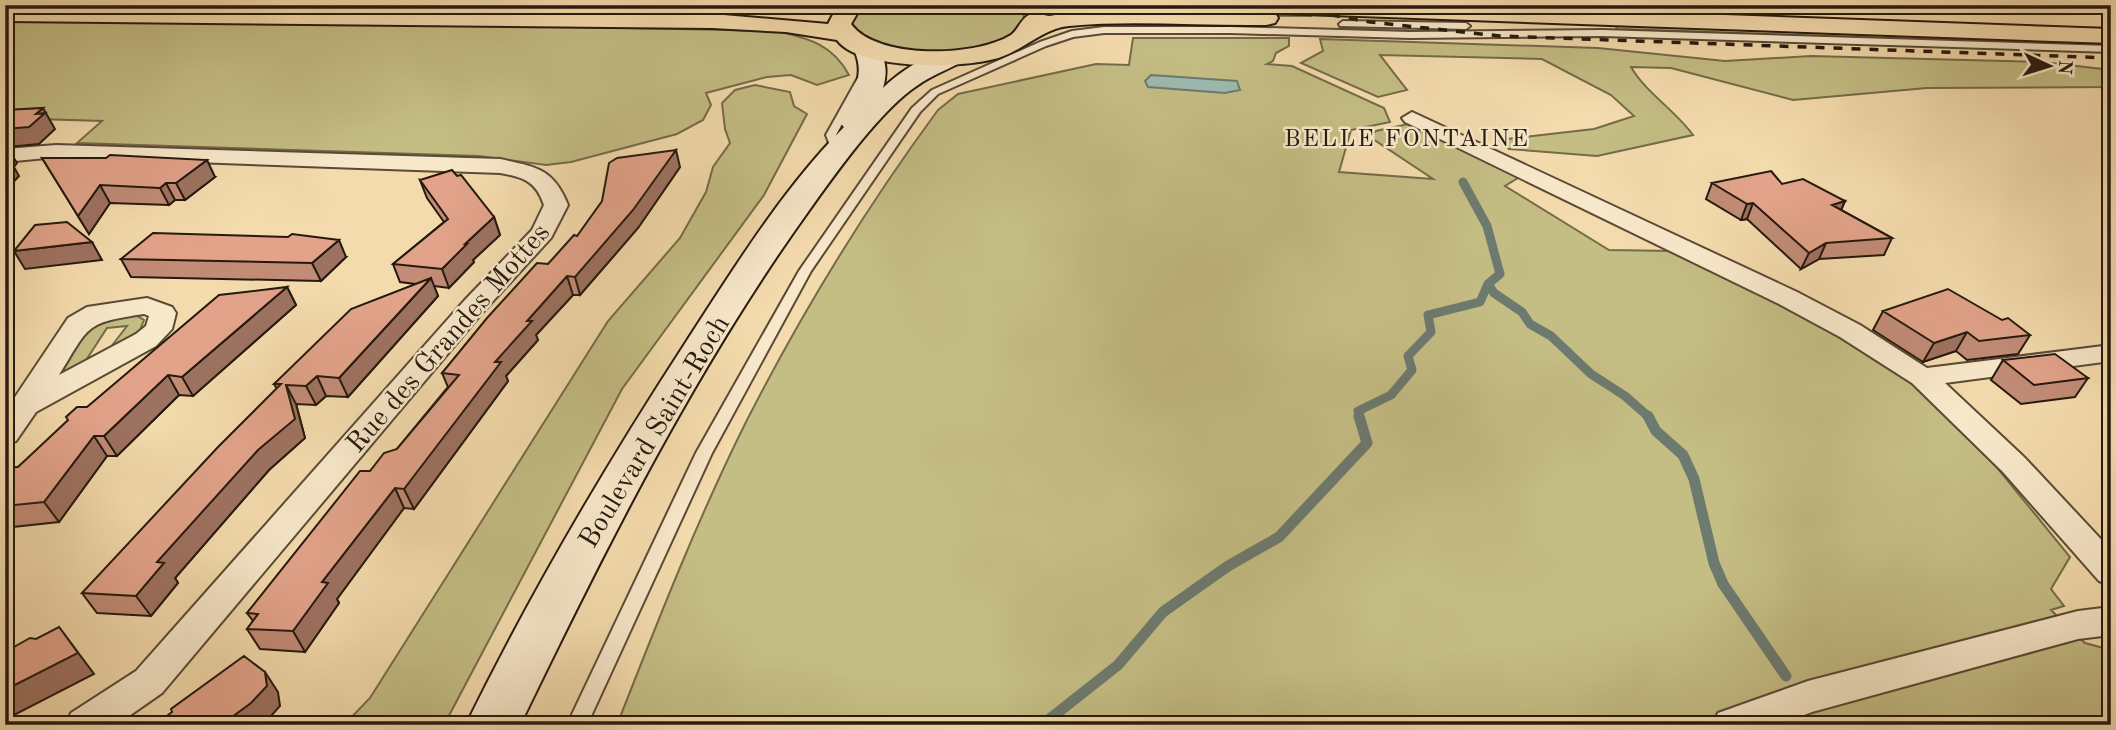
<svg xmlns="http://www.w3.org/2000/svg" width="2116" height="730" viewBox="0 0 2116 730" font-family="'Old Standard TT',serif">
	<style>
		.green { fill: #c4bd84; stroke: #746b48; stroke-width: 2 }
		.water { fill: #9dbab0; stroke: #6d7a6f; stroke-width: 2 }
		.lines { fill: none; stroke-linecap: round; stroke-linejoin: round }
		.stream-far1 { stroke: #6d7a6f; stroke-width: 9 }
		.stream { stroke: #6d7a6f; stroke-width: 11 }
		.service-casing { stroke: #594a35; stroke-width: 4 }
		.minor-casing { stroke: #594a35; stroke-width: 4 }
		.secondary-casing { stroke: #25190d; stroke-width: 4 }
		.primary-casing { stroke: #25190d; stroke-width: 4 }
		.service { fill: #f8e8ca; fill-rule: evenodd }
		.minor { fill: #f8e8ca; fill-rule: evenodd }
		.secondary { fill: #f8e8ca; fill-rule: evenodd }
		.primary { fill: #f4dbad; fill-rule: evenodd }
		.rail { stroke: #25190d; stroke-width: 3.5; stroke-dasharray: 9 9; stroke-linecap: butt }
		.wall { fill: #c28c77; stroke: #25190d; stroke-width: 2 }
		.shaded-wall { fill: #9e7261; stroke: #25190d; stroke-width: 2 }
		.building { fill: #e2a38a; stroke: #25190d; stroke-width: 2 }
		.labels { text-anchor: middle; stroke-width: 5; stroke-linejoin: round; paint-order: stroke }
		.far-neighbourhood-label { font-size: 24px; letter-spacing: 2px; fill: #25190d; stroke: #f8e8ca }
		.street-label { font-size: 28px; fill: #25190d; stroke: #f8e8ca }
	</style>
	<rect width="100%" height="100%" fill="#f4dbad"/>
	<filter id="stains"><feTurbulence type="fractalNoise" baseFrequency=".00286" numOctaves="4"/><feColorMatrix values="0 0 0 0 .2 0 0 0 0 .09 0 0 0 0 .02 0 0 0 .5 -.17"/></filter>
	<radialGradient id="worn" r=".72"><stop offset=".6" stop-color="#630" stop-opacity="0"/><stop offset="1" stop-color="#630" stop-opacity=".3"/></radialGradient>
	<path class="green" d="M5 5H791L762 12 691 15 8 8Z
		M865 5H1017L1023 12 1024 20C990 79 803 47 865 5Z
		M1083 5 1247 7 1312 16 1085 15Z
		M5 16 776 31C809 38 833 45 849 75L817 85 791 75 767 77 706 93 711 105 703 120 677 134 571 162 546 165 479 156 77 143 102 121 5 118Z
		M1614 25 2111 42V46L1618 29Z
		M1133 38H1289V46L1276 53 1273 61 1267 64 1292 66 1384 108 1390 122 1351 130 1339 172 1433 179 1370 137 1376 131 1413 123 1521 176 1505 186 1609 250 1674 251 1810 318 1909 381 1990 459 2070 557 2051 589 2064 606 2051 610 2085 643 2111 650V725H617C657 623 697 520 746 422 802 312 865 209 938 110L958 94 1096 64 1129 65Z
		M1320 39 1598 48 1725 61 1811 56 2042 62 2111 70V87L1927 88 1793 100 1671 68 1631 67C1646 93 1675 110 1693 135L1597 156 1509 149 1499 140 1594 129 1634 116 1611 95 1542 59 1380 55 1407 90 1378 97 1301 63 1323 51Z
		M755 85 790 92 794 106 807 114 764 195 622 389 444 725H344L370 698 608 321 680 238 706 192 713 167 730 143 725 129 722 103 735 90Z
		M134 314 144 320 140 330 107 352 127 326 107 328 83 365 54 378C79 333 83 326 134 314Z"/>
	<path class="water" d="M1151 75 1237 81 1240 90 1225 93 1148 87 1145 81Z"/>
	<g class="lines">
		<path class="stream-far1" d="M1488 284 1494 293 1522 312 1530 324 1551 336 1591 374 1625 396 1650 418
			M1360 418 1358 411 1391 395 1412 370 1408 356 1431 332 1428 315 1480 302 1488 284 1500 274 1487 226 1463 182"/>
		<path class="stream" d="M1648 416 1656 431 1683 455 1694 479 1714 563 1723 584 1786 676
			M1042 725 1118 665 1163 612 1228 566 1279 537 1367 443 1359 416"/>
		<defs>
			<path id="service" d="M1343 21 1466 23 1470 26 1466 29 1340 26 1339 24Z
				M1104 27H1231L1410 32 1602 30 2111 46V52L1602 36 1410 38 1231 33H1104L1073 37 1046 46 938 94 920 112 811 271 712 453 587 725H567L696 453 799 271 912 108 932 90 1040 42 1072 31Z
				M859 76 867 78 836 135 842 151 837 154 833 153 826 135Z"/>
			<path id="minor" d="M1412 112 1797 292 1860 325 1927 368 2111 345V361L1945 383 2025 458 2111 550V585L2099 581 2003 472 1912 383 1840 337 1779 304 1405 122 1402 118Z
				M56 145 500 159C536 167 553 168 568 205L551 238 482 313 162 693 116 725H66L71 713 136 671 464 301 532 230 544 205C536 181 523 177 500 173L56 157 5 162V149Z
				M147 298 172 307 176 313 172 329 156 346 36 412 16 441 5 444V412L68 318 87 307ZM144 314 149 316 146 326 136 334 59 375C90 325 84 323 144 314Z
				M2111 607V635L2078 639 1812 712 1778 725H1713L1718 713 1808 681 2078 611Z"/>
			<path id="secondary" d="M867 42 876 45C886 59 888 71 883 88 900 72 935 46 960 53L964 58 960 63C946 70 931 76 918 85 881 109 836 173 810 209 695 369 606 547 520 725H466C531 592 606 465 686 342 734 268 782 190 844 127L838 121C851 97 867 77 854 50L858 45Z"/>
			<path id="primary" d="M838 5H862L851 24C877 60 976 57 1011 35 1018 30 1021 19 1029 15 1036 10 1044 16 1049 16 1054 16 1060 13 1065 12L1233 11 1225 5H1445L2111 29V43L1275 13 1278 18 1275 23 1266 25C1202 26 1131 20 1069 26 1045 28 1024 49 1001 57 968 69 859 71 837 40L786 32 712 28 5 21V7L712 14 828 24Z"/>
		</defs>
		<use href="#service" class="service-casing"/>
		<use href="#minor" class="minor-casing"/>
		<use href="#secondary" class="secondary-casing"/>
		<use href="#primary" class="primary-casing"/>
		<use href="#service" class="service"/>
		<use href="#minor" class="minor"/>
		<use href="#secondary" class="secondary"/>
		<use href="#primary" class="primary"/>
		<path class="rail" d="M1278 5 1370 22 1500 36 2111 58"/>
	</g>
	<path class="wall" d="M2047 5H2100L2094 13 2058 11Z
		M42 158 215 177 185 200H175L169 205 110 203 89 234Z
		M680 167 638 228 580 295H573L536 335 538 340 506 376 508 381 414 509 404 508 337 599 339 603 305 652 260 649 247 629 253 621 247 613 370 471 397 449 448 387 442 373 548 264 577 236Z
		M420 180 494 217 500 235 473 260 474 262 449 288 434 286 438 296 348 397 326 396 316 405 296 404 305 438 269 470 175 578 178 583 151 616 97 613 82 593 277 389 274 384 415 284 400 282 393 264 444 222 427 198Z
		M1712 183 1782 184 1845 201 1841 210 1892 238 1884 255 1819 259 1801 269 1747 219 1741 220 1706 199Z
		M346 257 321 281 131 277 121 259Z
		M287 287 296 305 193 396 179 395 117 456H107L59 522 13 527 6 567 5 569V468L18 467 87 407Z
		M1883 311 2002 320 2030 335 2018 354 1967 360 1956 351 1923 362 1873 330Z
		M2003 360 2088 378 2075 397 2021 404 1991 380Z"/>
	<path class="shaded-wall" d="M43 108 55 129 39 144 7 147 17 163 14 167 19 176 5 191V129L36 114Z
		M676 150 680 167 638 228 580 295 575 277Z
		M207 160 215 177 185 200 176 183Z
		M166 183 175 200 169 205 160 188Z
		M100 185 110 203 89 234 78 216Z
		M1845 201 1838 217 1832 205Z
		M1753 203 1747 219 1741 220 1747 204Z
		M494 217 500 235 473 260 474 262 449 288 442 269 465 244Z
		M339 240 346 257 321 281 312 263Z
		M92 242 102 260 25 269 14 251Z
		M1826 243 1819 259 1801 269 1809 253Z
		M567 276 573 295 536 335 538 340 506 376 508 381 414 509 404 489 495 362 527 321Z
		M431 278 438 296 348 397 339 378Z
		M287 287 296 305 193 396 182 377Z
		M5 308 8 312V319L5 323Z
		M1967 332 1956 351 1923 362 1934 343Z
		M168 375 179 395 117 456 104 436Z
		M317 376 326 396 316 405 306 386Z
		M286 385 296 404 305 438 269 470 175 578 178 583 151 616 136 596 157 562Z
		M94 436 107 456 59 522 44 502Z
		M395 488 404 508 337 599 339 603 305 652 293 631 322 582Z
		M5 517 13 527 6 567 5 569Z
		M59 627 94 674 12 716 5 709V690Z
		M265 672 278 692 280 706 263 725H221Z"/>
	<path class="building" d="M43 108 36 114 45 113 29 127 5 129V110Z
		M676 150 633 210 575 277 567 276 527 321H532L495 362H501L404 489 395 488 322 582 328 583 293 631 247 629 258 614 247 613 360 471H370L384 453 397 449 459 375 442 373 487 318 537 263 548 264 574 235 577 236 602 201 609 163 617 158Z
		M110 155 207 160 176 183H166L160 188 100 185 78 216 42 158H106Z
		M452 170 457 176 461 175 494 217 465 244H467L442 269 393 264 448 219 420 180Z
		M1771 171 1782 184 1803 179 1845 201 1832 205 1892 238 1826 243 1809 253 1753 203 1747 204 1712 183Z
		M67 222 92 242 14 251 35 225Z
		M153 233 288 237 292 234 339 240 312 263 121 259Z
		M431 278 339 378 317 376 306 386 286 385 295 419 258 450 157 562 164 563 136 596 82 593 218 447 281 384H274L351 309Z
		M287 287 182 377 168 375 104 436H94L44 502 5 506V468L18 467 68 420 66 417 77 407H87L219 295Z
		M1948 289 2002 320 2008 318 2030 335 1979 341 1967 332 1934 343 1883 311Z
		M2055 354 2088 378 2034 385 2003 360Z
		M59 627 78 653 5 690V652L30 638 36 639Z
		M244 656 265 672 267 686 251 703 221 725H155L172 712 171 709Z"/>
	<g class="labels">
		<g class="far-neighbourhood-label">
			<text x="1407" y="146">BELLE FONTAINE</text>
		</g>
		<g class="street-label">
			<text transform="translate(447 337) rotate(-49)" y="10">Rue des Grandes Mottes</text>
			<text transform="translate(653 431) rotate(-59)" y="10">Boulevard Saint-Roch</text>
		</g>
	</g>
	<rect width="2116" height="730" fill="none" stroke="#f4dbad" stroke-width="28"/>
	<rect x="7" y="7" width="2102" height="716" fill="none" stroke="#25190d" stroke-width="3.5"/>
	<rect x="14" y="14" width="2088" height="702" fill="none" stroke="#25190d" stroke-width="2"/>
	<g transform="translate(2049 66) rotate(94)" stroke="#f8e8ca" stroke-width="5" paint-order="stroke">
	<path d="M0-5L12 26L0 18L-12 26Z" fill="#25190d"/>
	<text y="-10" font-size="19" font-weight="bold" text-anchor="middle" fill="#25190d">N</text>
	</g>
	<rect width="100%" height="100%" filter="url(#stains)"/>
	<rect width="100%" height="100%" fill="url(#worn)"/>
</svg>
